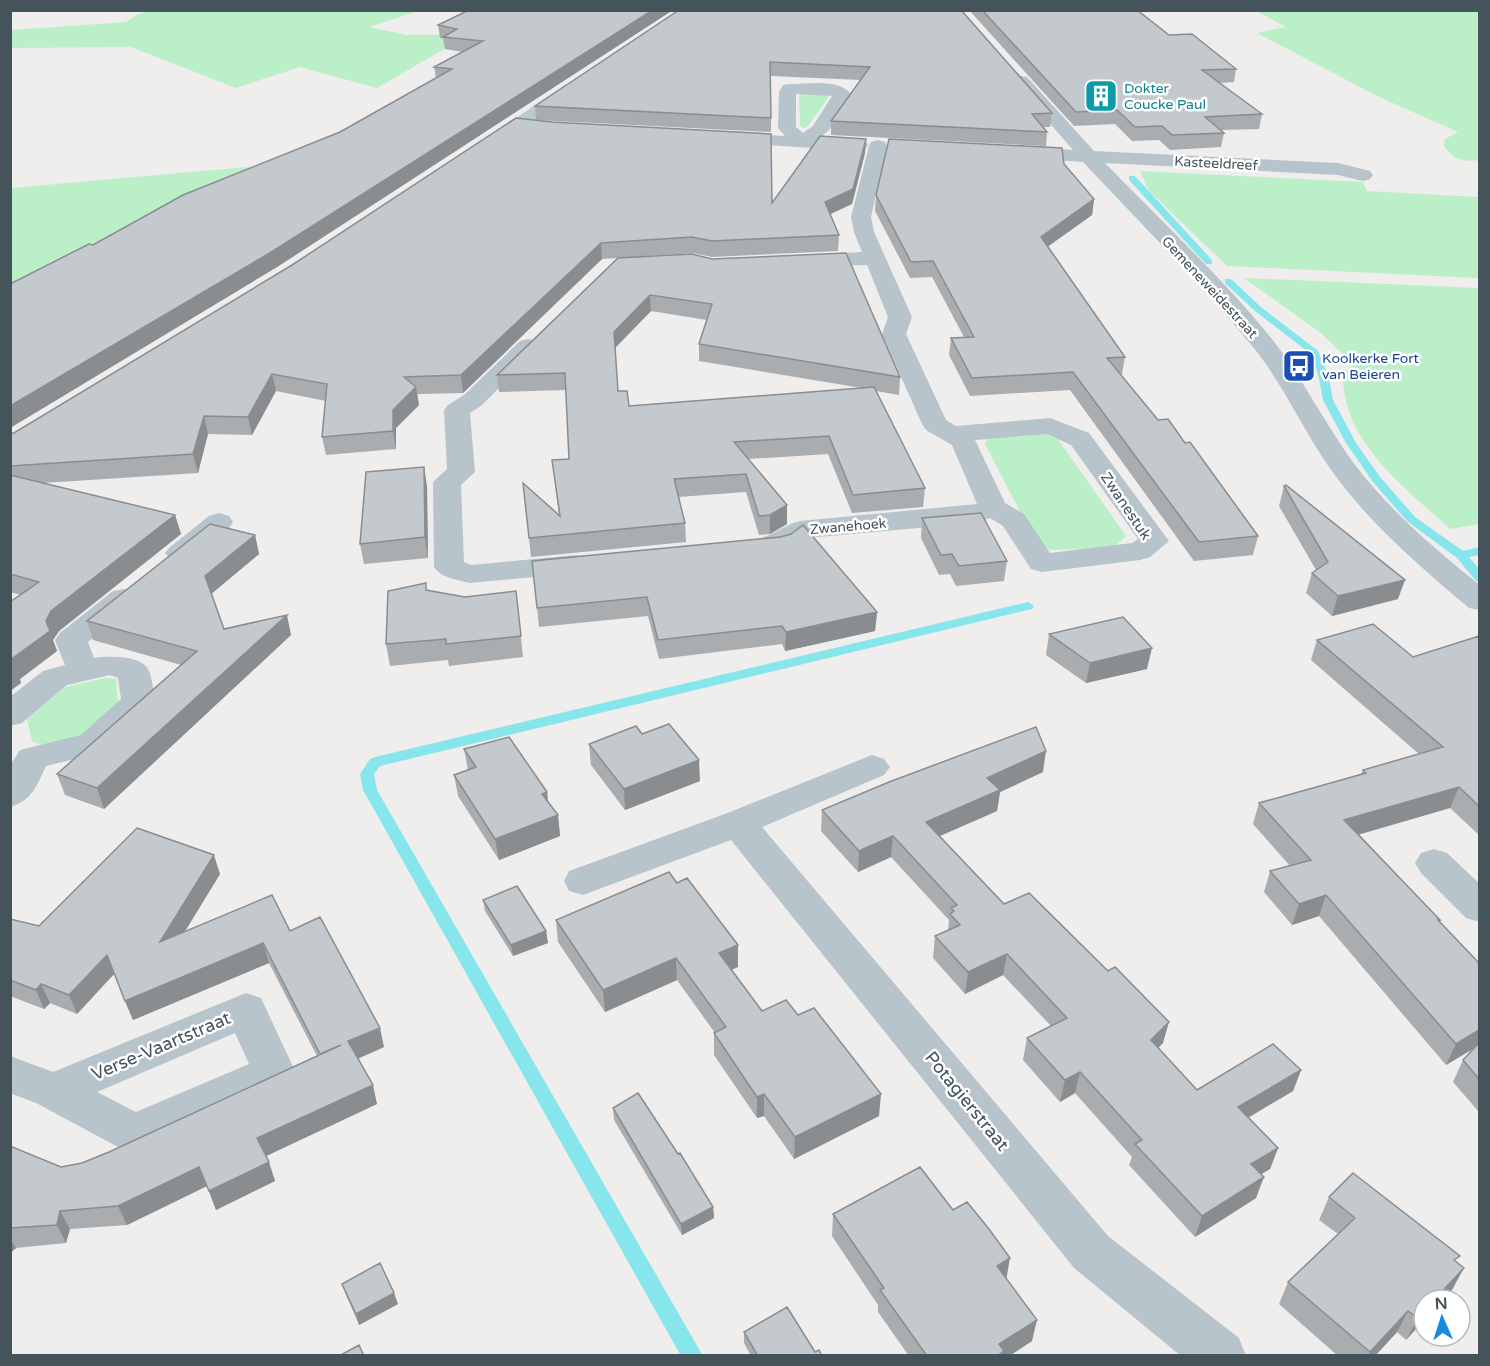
<svg xmlns="http://www.w3.org/2000/svg" width="1490" height="1366" viewBox="0 0 1490 1366" font-family="'Varela Round',sans-serif">
	<style>
		.green { fill: #baefc7 }
		.lines { fill: none; stroke-linecap: round; stroke-linejoin: round }
		.stream { fill: #87e6ec; fill-rule: evenodd }
		.street { fill: #b8c4cb; fill-rule: evenodd }
		.secondary { fill: #bac9d2; fill-rule: evenodd }
		.wall { fill: #a9adb0; fill-rule: evenodd }
		.shaded-wall { fill: #898d90 }
		.building { fill: #c4c9cd; stroke: #898d90; stroke-width: 1.5 }
		.labels { text-anchor: middle; stroke-width: 5; stroke-linejoin: round; paint-order: stroke }
		.far-culture-label { font-size: 14px; fill: #0d838f; stroke: #fff; text-anchor: start }
		.far-street-label { font-size: 14px; fill: #45545b; stroke: #fff }
		.far-transit-label { font-size: 14px; fill: #164399; stroke: #fff; text-anchor: start }
		.street-label { font-size: 15px; fill: #45545b; stroke: #fff }
		.near-street-label { font-size: 18px; fill: #45545b; stroke: #fff }
	</style>
	<rect width="100%" height="100%" fill="#f0eded"/>
	<path class="green" d="M156 10 418 11 369 27 407 35 470 34 377 88 300 67 236 88 131 47 11 48V30L126 22 138 14Z
		M1256 11H1479V160C1464 162 1453 160 1444 146L1445 139 1458 132 1377 96 1257 33 1286 27Z
		M805 93 825 94 829 97 808 126 804 128 800 126 799 95Z
		M269 165 11 300V188Z
		M1140 171 1363 182 1367 191 1479 197V278L1227 266 1149 191Z
		M1244 278 1479 288V524L1450 529C1413 495 1365 459 1348 409 1345 399 1344 388 1342 377L1353 364 1321 333Z
		M1044 433 1058 439 1126 536 1113 548 1050 550 1037 544 985 444 989 437Z
		M105 678 116 679 118 703 83 735 42 745 32 741 27 719 65 687Z"/>
	<g class="lines">
		<path class="stream" d="M1129 176H1135L1212 260V264H1206L1129 180Z
			M1225 279H1231L1261 307 1318 351 1328 374 1333 400 1356 443 1381 478 1415 517 1463 551 1480 547V555L1469 557 1480 570V582L1476 581 1457 558 1407 521 1373 482 1346 443 1323 400 1318 374 1311 354 1255 311 1225 283Z
			M1028 602 1034 606 1032 609 380 766 374 774 377 790 703 1356H681L363 790 360 774 370 759 375 757Z"/>
		<path class="street" d="M1021 76 1027 77 1094 151 1338 163 1370 171 1373 175 1370 179 1363 181 1338 175 1105 163C1161 221 1221 276 1272 339 1302 377 1324 422 1352 461 1388 509 1433 548 1480 585V610L1469 608C1419 566 1369 523 1331 470 1303 430 1283 384 1253 347 1200 282 1140 223 1083 162L1012 157 1010 153 1012 149 1019 147 1073 150 1013 81Z
			M789 84C807 84 838 78 851 94L829 130 821 137 866 141 868 145 866 149 859 151 722 142 719 138 722 134 728 133 785 136 778 128 779 92 783 85ZM796 94 832 96 813 126 803 133 796 127Z
			M878 140 885 142 887 146 871 217 874 232 912 317 906 334 946 420 956 426 1050 418 1089 433 1169 541 1150 557 1140 560 1042 572 1031 569 1003 526 990 518 975 523 807 538C791 549 778 556 758 551L753 545 758 539C774 535 784 525 800 521L977 504 952 445 926 430 922 424 882 334 888 317 867 265 805 267 797 266 794 261 797 256 805 255 862 252 854 232 851 217 869 146 871 142ZM1047 434 1071 445 1138 539 1132 543 1050 553 1024 514 1005 503 975 440Z
			M528 339 536 341 540 346 536 351 482 405 470 413 475 472 461 485 464 562 472 565 576 555 587 558 591 564 587 570 576 573 470 583C458 580 441 578 434 567L433 482 447 469 444 410 448 405 464 395 520 341Z
			M219 513 229 516 233 522 229 528C211 542 194 565 170 559L165 553 170 547 209 516Z
			M124 589 135 591 139 598 135 605 88 642 94 658C108 656 140 655 148 669 153 678 153 692 155 702L150 710 104 752 46 766C37 785 32 801 10 807V766L20 750 81 735 121 699 118 678 110 675 67 685 22 723 10 726V697L43 671 65 665 55 640 60 633 113 591Z
			M872 755 884 759 890 767 884 775 762 827 1108 1236 1239 1338 1246 1356H1181L1074 1268 731 840 583 895 569 891 564 881 569 871 725 814Z
			M1434 849 1447 853 1480 884V922L1466 918 1421 873 1415 863 1421 853Z
			M246 993 261 998 296 1073 289 1086 150 1147 134 1152 118 1147 38 1104 10 1093V1056L53 1072ZM235 1033 249 1064 136 1112 97 1092Z"/>
		<path class="secondary" d="M572 83 578 84 580 88 578 92 494 148H480L478 144 566 84Z"/>
	</g>
	<path class="wall" d="M673 10 277 267 10 428V284L340 132 436 78 434 67 463 52 445 49 443 38H440L438 25Z
		M679 10 1052 113 1050 127H1044L1047 132 1046 146 831 135V121L861 80 771 76V132L536 120 535 106Z
		M969 10H1137L1169 35 1236 69 1234 82 1219 83 1262 114 1259 129 1222 130 1224 133 1221 147 1170 150 1159 140 1132 141 1115 124 1074 126Z
		M865 153 852 204 830 214 839 235 838 251 712 257 693 253 602 259 463 393 417 394 419 405 396 428V449L326 455 322 437 326 401 276 391 252 435 208 434 198 473 43 483 175 515 181 534 59 631 53 640 57 651 20 679 21 683 10 691 21 595 10 592V433H14L292 265 772 203Z
		M1064 164 1094 199 1092 215 1048 246 1125 357 1122 374 1121 375 1158 420 1185 443 1258 536 1253 555 1194 561 1070 390 970 396 949 355 951 338 964 337 932 277 910 278 875 211 876 195Z
		M618 258 900 377 899 395 876 391 925 488 923 507 852 513 828 454 748 459 787 505V524L770 534 759 535 746 492 678 497 685 523 686 542 531 557 523 483 559 515 552 460 569 459 566 390 499 392 497 375ZM651 311 707 320 699 344V361L862 388 629 406 618 391 615 348Z
		M424 467 427 487 428 558 364 564 360 544Z
		M1284 486 1398 599 1332 616 1306 593 1312 573 1316 570 1279 506Z
		M922 518 1007 561 1004 581 956 586 950 574 939 575 921 538Z
		M255 535 259 554 211 594 224 629 291 635 104 809 65 795 57 774 181 665 93 640 87 621Z
		M532 561 877 612 875 631 785 651 782 644 659 659 648 616 539 627Z
		M427 590 465 597 516 591 523 657 449 666 448 660 390 666 386 644Z
		M1049 634 1147 669 1086 683 1046 655Z
		M1479 636V835L1450 808 1359 834 1440 920 1439 922 1479 963V1112L1453 1082 1463 1060 1475 1048 1446 1065 1319 916 1292 925 1264 892 1270 871 1290 866 1253 824 1259 803 1361 774 1363 770 1419 754 1311 660 1317 640 1413 657Z
		M642 734 700 781 625 810 591 765 589 744Z
		M464 749 547 792 548 802 558 815 560 836 499 860 458 796 454 775 468 770Z
		M1043 772 1000 792 997 811 939 836 1004 904 1163 1043 1158 1048 1197 1090 1301 1070 1293 1091 1248 1118 1278 1148 1270 1169 1261 1174 1256 1198 1195 1237 1129 1165 1132 1157 1075 1093 1060 1102 1023 1060 1027 1038 1051 1026 1003 975 965 994 933 958 935 936 948 931 949 920 891 857 858 872 821 831 822 810Z
		M220 874 184 932 290 931 384 1047 358 1059 377 1104 266 1156 275 1181 216 1210 207 1186 127 1225 70 1229 66 1243 16 1248 10 1253V1146L61 1167 82 1163 109 1152 317 1056 269 963 133 1020 114 974 77 1014 50 1003 44 1009 10 996V919L39 926Z
		M677 883 738 945V967L731 970 762 1011 798 1015 879 1116 794 1159 764 1116 757 1118 714 1055V1033H715L677 980 605 1012 558 942 556 920Z
		M483 900 546 931 548 943 513 956 485 911Z
		M613 1108 678 1154 713 1207 714 1218 682 1235 614 1120Z
		M1329 1197 1456 1262 1452 1290 1442 1300H1424V1320L1406 1340 1397 1332 1375 1356H1338L1279 1304 1288 1282 1338 1234 1319 1220Z
		M833 1214 1006 1279 1032 1341 1009 1356H909L878 1312V1305L832 1236Z
		M342 1284 398 1304 359 1325 346 1295Z
		M744 1332 815 1352 822 1356H751L744 1343Z"/>
	<path class="shaded-wall" d="M653 10H673L277 267 10 428V406Z
		M866 139 865 153 852 204 824 217 825 202Z
		M1094 199 1092 215 1039 253 1041 237Z
		M601 243 602 259 463 393 461 375Z
		M650 295 651 311 615 348 614 332Z
		M272 374 276 391 252 435 248 417Z
		M416 387 419 405 396 428V449L393 431V410Z
		M204 416 208 434 198 473 193 454Z
		M424 467 427 487 428 558 425 537Z
		M787 505V524L770 534V515Z
		M175 515 181 534 59 631 53 640 57 651 20 679 21 683 10 691V660L46 621 51 611Z
		M255 535 259 554 210 595 205 576Z
		M1405 580 1398 599 1332 616 1338 596Z
		M877 612 875 631 785 651 786 632Z
		M287 615 291 635 104 809 97 788Z
		M1152 648 1147 669 1086 683 1090 663Z
		M1046 751 1043 772 1000 792 997 811 924 843 926 822 987 778Z
		M699 760 700 781 625 810 624 789Z
		M1459 787 1450 808 1337 841 1344 820Z
		M547 792 549 813 542 794Z
		M558 815 560 836 499 860 495 839Z
		M893 836 891 857 858 872 859 851Z
		M214 855 220 874 167 961 160 942Z
		M1326 895 1319 916 1292 925 1299 904Z
		M546 931 548 943 513 956 511 945Z
		M263 943 269 963 133 1020 125 1001Z
		M738 945V967L719 975V953Z
		M1007 954 1003 975 965 994 968 972Z
		M107 955 114 974 77 1014 69 995Z
		M676 958 677 980 605 1012 603 990Z
		M41 984 50 1003 44 1009 36 990Z
		M1169 1022 1163 1043 1145 1061 1151 1040Z
		M380 1028 384 1047 354 1060 348 1041Z
		M1479 1030V1045L1446 1065 1456 1044Z
		M1301 1070 1293 1091 1230 1128 1238 1107Z
		M1080 1072 1075 1093 1060 1102 1065 1080Z
		M373 1085 377 1104 264 1157 257 1138Z
		M764 1094V1116L757 1118V1097Z
		M881 1094 879 1116 794 1159 795 1137Z
		M1278 1148 1270 1169 1243 1185 1251 1164Z
		M269 1162 275 1181 216 1210 209 1191Z
		M199 1167 207 1186 127 1225 118 1206Z
		M1264 1177 1256 1198 1195 1237 1202 1216Z
		M713 1207 714 1218 682 1235 681 1224Z
		M60 1211 70 1229 66 1243 57 1225Z
		M10 1238 16 1248 10 1253Z
		M1010 1258 1006 1281 997 1266Z
		M1464 1268 1452 1290 1442 1300H1434Z
		M394 1293 398 1304 359 1325 356 1314Z
		M1408 1311 1397 1332 1375 1356H1368L1370 1352Z
		M1424 1311V1320L1406 1340 1418 1318Z
		M1037 1320 1032 1341 1009 1356H996L999 1344Z"/>
	<path class="building" d="M469 10H653L273 251 10 406V284L89 244 93 245 183 195 340 132 452 69 434 67 483 41 443 37 457 29 438 25Z
		M679 10H961L1052 113 1032 114 1047 132 831 121 870 67 770 62 771 118 535 106Z
		M982 10H1137L1169 35 1192 34 1236 69 1202 70 1262 114 1205 117 1224 133 1172 135 1162 126 1135 127 1117 110 1076 112Z
		M516 118 552 122 771 134 772 203 820 136 866 139 853 189 825 202 839 235 712 241 692 237 601 243 461 375 404 377 416 387 393 410V431L322 437 327 384 272 374 248 417 204 416 193 454 10 466V433H14L292 265Z
		M889 139 1062 148 1064 164 1094 199 1041 237 1125 357 1107 358 1158 420 1168 419 1185 443 1190 442 1258 536 1199 542 1073 372 972 378 951 338 974 337 933 261 911 262 876 195Z
		M846 253 900 377 699 344 712 304 650 295 614 332 618 391H627L629 406 874 387 925 488 853 495 829 436 734 442 787 505 770 515 759 516 746 474 674 479 685 523 529 538 523 483 560 516 552 460 569 459 565 373 497 375 618 258 692 254 712 259Z
		M424 467 425 537 360 544 366 472Z
		M10 475 175 515 51 611 46 621 50 631 10 660V602L39 582 10 574Z
		M1286 485 1405 580 1338 596 1312 573 1328 562 1284 486Z
		M981 513 1007 561 959 566 952 554 941 555 922 518Z
		M210 524 255 535 205 576 224 629 287 615 97 788 57 774 197 651 87 621Z
		M803 525 877 612 786 632 782 626 658 640 647 597 537 608 532 561 780 537 791 534Z
		M426 583V590L465 597 516 591 521 636 446 644V639L386 644 388 591Z
		M1123 617 1152 648 1090 663 1049 634Z
		M1373 624 1413 657 1479 636V806L1459 787 1344 820 1440 920H1438L1479 963V1030L1456 1044 1326 895 1299 904 1270 871 1311 860 1259 803 1366 773 1363 770 1443 747 1317 640Z
		M669 724 699 760 624 789 589 744 636 726 642 734Z
		M1036 727 1046 751 987 778 1000 790 926 822 1004 904 1029 893 1108 971 1115 967 1169 1022 1151 1040 1197 1090 1273 1044 1301 1070 1238 1107 1278 1148 1251 1164 1264 1177 1202 1216 1135 1144 1142 1140 1080 1072 1065 1080 1027 1038 1067 1018 1007 954 968 972 935 936 960 925 950 914 954 911 951 908 957 905 893 836 859 851 822 810 889 782Z
		M509 737 547 792 542 794 558 815 495 839 454 775 476 767 464 749Z
		M137 828 214 855 160 942 272 895 290 931 320 917 380 1028 348 1041 373 1085 257 1138 269 1162 209 1191 199 1167 118 1206 60 1211 57 1225 10 1228V1146L61 1167 82 1163 109 1152 341 1045 320 1054 263 943 125 1001 107 955 69 995 41 984 36 990 10 980V919L39 926Z
		M669 872 677 883 687 878 738 945 719 953 762 1011 786 1000 798 1015 814 1008 881 1094 795 1137 764 1094 757 1097 714 1033 726 1027 676 958 603 990 556 920Z
		M517 886 546 931 511 945 483 900Z
		M1479 1043V1079L1463 1060Z
		M638 1093 678 1154 680 1153 713 1207 681 1224 613 1108Z
		M920 1167 953 1210 967 1202 989 1229 1010 1258 997 1266 1037 1320 999 1344 1004 1351 997 1356H927L880 1290 884 1288 833 1214Z
		M1353 1173 1460 1256 1454 1260 1464 1268 1434 1300H1424V1311L1418 1318 1408 1311 1370 1352 1288 1282 1355 1218 1329 1197Z
		M380 1263 394 1293 356 1314 342 1284Z
		M787 1307 815 1352 819 1350 822 1356H758L744 1332Z
		M359 1345 364 1356H339Z"/>
	<defs>
		<symbol id="building-square" viewBox="-11 -11 22 22"><rect x="-9" y="-9" width="18" height="18" rx="4" fill="#0f9aa8" stroke="#fff"/><path d="M-4-6H4V6H1V3H-1V6H-4ZM-2.5-4.3h1.7v1.8h-1.7ZM.8-4.3h1.7v1.8H.8ZM-2.5-1h1.7V.8h-1.7ZM.8-1h1.7V.8H.8Z" fill="#fff"/></symbol>
		<symbol id="bus-square" viewBox="-11 -11 22 22"><rect x="-9" y="-9" width="18" height="18" rx="4" fill="#1a4fb4" stroke="#fff"/><path d="M-5-6H5V4H4V6H2V4H-2V6H-4V4H-5ZM-3.5-4V0h7V-4ZM-3.5 1.2v1.5H-2V1.2ZM2 1.2v1.5H3.5V1.2Z" fill="#fff"/></symbol>
	</defs>
	<g fill-rule="evenodd">
		<use href="#building-square" x="1082" y="77" width="38" height="38"/>
		<use href="#bus-square" x="1280" y="347" width="38" height="38"/>
	</g>
	<g class="labels">
		<g class="far-culture-label">
			<text x="1124" y="93">Dokter<tspan x="1124" dy="16">Coucke Paul</tspan></text>
		</g>
		<g class="far-street-label">
			<text transform="translate(1216 163) rotate(3)" y="5">Kasteeldreef</text>
			<text transform="translate(1210 287) rotate(47)" y="5">Gemeneweidestraat</text>
			<text transform="translate(848 526) rotate(-5)" y="5">Zwanehoek</text>
		</g>
		<g class="far-transit-label">
			<text x="1322" y="363">Koolkerke Fort<tspan x="1322" dy="16">van Beieren</tspan></text>
		</g>
		<g class="street-label">
			<text transform="translate(1126 506) rotate(56)" y="5">Zwanestuk</text>
		</g>
		<g class="near-street-label">
			<text transform="translate(161 1046) rotate(-23)" y="6">Verse-Vaartstraat</text>
			<text transform="translate(967 1101) rotate(51)" y="6">Potagierstraat</text>
		</g>
	</g>
	<rect width="1490" height="1366" fill="none" stroke="#45545b" stroke-width="24"/>
	<g transform="translate(1442 1318) rotate(357)"><circle r="28" fill="#ffffff" stroke="#b5bbbd" stroke-width="1.5"/>
	<path d="M0-4.5L10 22L0 15L-10 22Z" fill="#178be0"/>
	<text y="-9" font-size="16" font-weight="bold" text-anchor="middle" fill="#45545b">N</text>
	</g>
</svg>
